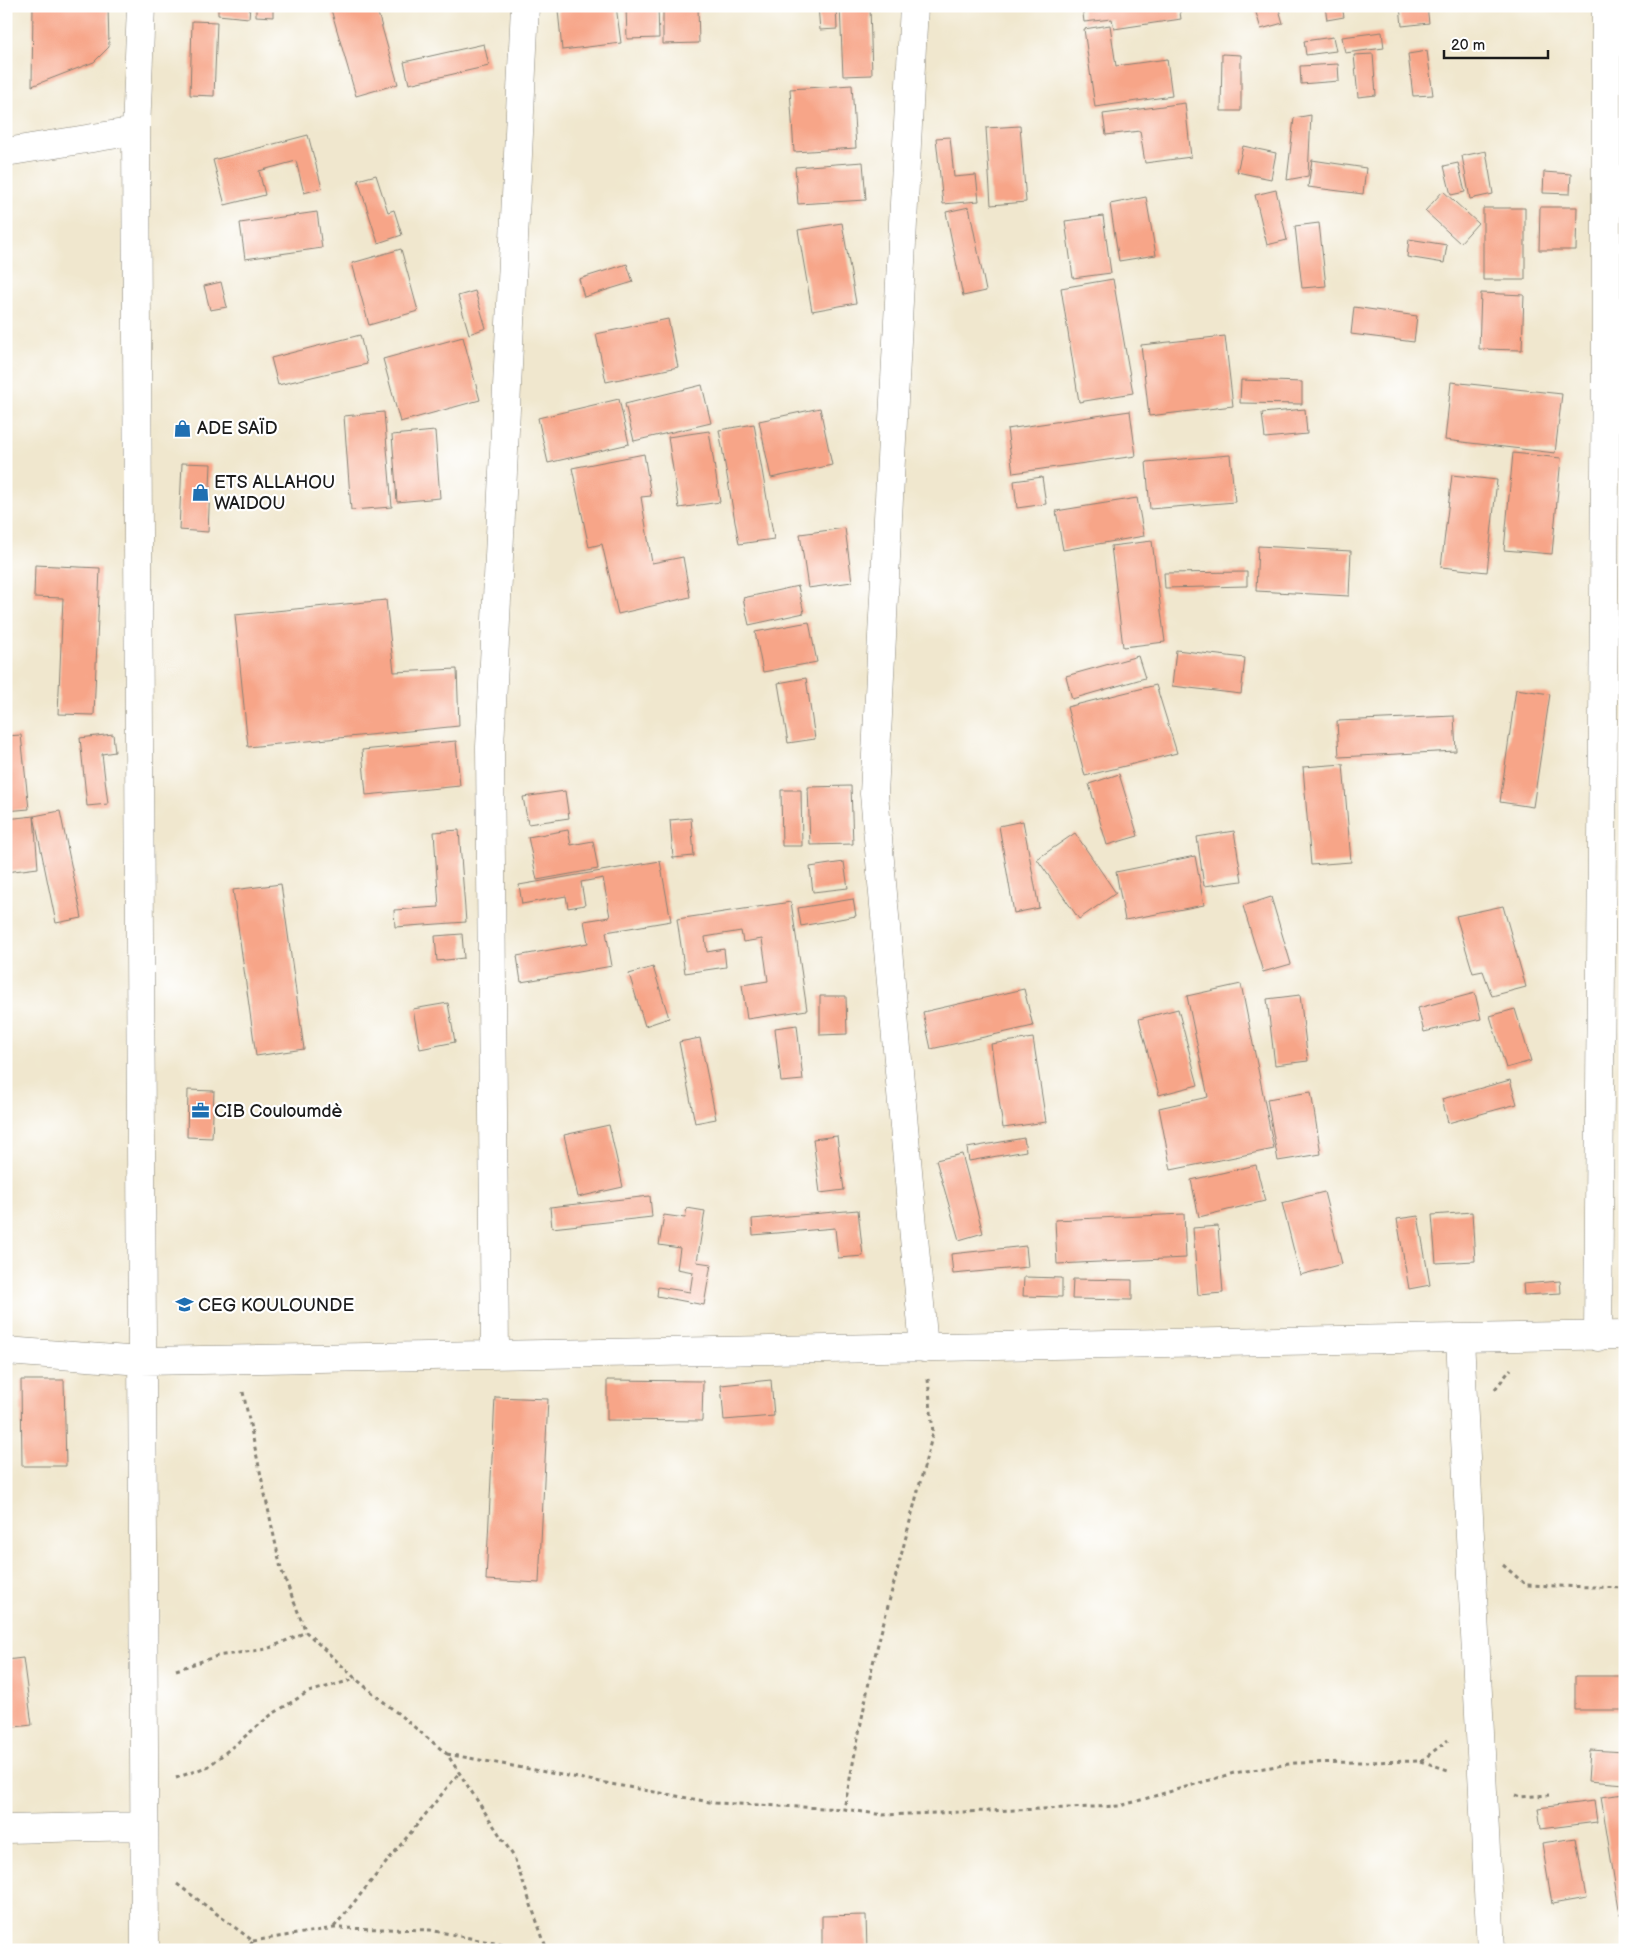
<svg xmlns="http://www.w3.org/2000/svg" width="1631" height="1956" viewBox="0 0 1631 1956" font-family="'Balsamiq Sans',sans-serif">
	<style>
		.building { fill: #f7a588 }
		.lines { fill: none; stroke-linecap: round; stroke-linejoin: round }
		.minor-casing { stroke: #868275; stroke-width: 29 }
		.path { stroke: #868275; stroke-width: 3; stroke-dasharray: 4 4; stroke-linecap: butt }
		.minor { stroke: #fff; stroke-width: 28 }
		.labels { text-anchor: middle; stroke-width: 4.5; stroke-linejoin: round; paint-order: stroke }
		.poi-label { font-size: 18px; fill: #1c1c1c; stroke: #fff; text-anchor: start }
	</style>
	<rect width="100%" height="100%" fill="#fff"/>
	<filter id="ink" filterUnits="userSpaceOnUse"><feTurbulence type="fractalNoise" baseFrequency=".02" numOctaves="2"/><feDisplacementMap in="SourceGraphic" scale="10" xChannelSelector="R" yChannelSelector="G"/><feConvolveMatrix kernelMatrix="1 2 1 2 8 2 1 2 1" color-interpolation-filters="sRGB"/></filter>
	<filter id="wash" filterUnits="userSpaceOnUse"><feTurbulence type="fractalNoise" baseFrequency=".0096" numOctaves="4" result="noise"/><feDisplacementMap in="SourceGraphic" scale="20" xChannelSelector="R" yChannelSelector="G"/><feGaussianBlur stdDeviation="1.12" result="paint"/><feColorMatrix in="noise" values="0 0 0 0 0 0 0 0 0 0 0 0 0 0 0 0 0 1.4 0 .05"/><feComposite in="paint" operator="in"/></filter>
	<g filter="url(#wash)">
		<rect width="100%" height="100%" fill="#f0e7ce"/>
		<g id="blocks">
			<path class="building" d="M33 6H108L109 47 94 62 32 86Z
				M218 6H250L249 18 218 15Z
				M256 6H273V17L256 16Z
				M330 6H376L398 84 356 96Z
				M592 6H616L621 43 562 50 558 10Z
				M626 6H658L659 38 627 39Z
				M663 6H698L699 43 663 44Z
				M818 6H836L837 29 820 30Z
				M840 6H870L872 75 843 76Z
				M1082 6H1179L1181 19 1114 29 1112 19 1084 22Z
				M1254 6H1278L1283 23 1261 29Z
				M1325 6H1342L1344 17 1327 20Z
				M1400 6H1427L1429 23 1402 26Z
				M192 21 217 22 214 96 190 95Z
				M1110 25 1116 66 1167 59 1172 96 1095 107 1084 29Z
				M1382 32 1384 48 1345 53 1342 37Z
				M1333 37 1336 51 1306 55 1304 41Z
				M484 44 489 66 409 84 404 62Z
				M1427 51 1433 95 1413 96 1408 54Z
				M1222 54 1241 55V111H1221Z
				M1373 54 1376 95 1358 97 1354 55Z
				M1338 64 1339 81 1301 84 1300 66Z
				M852 85 856 148 794 152 790 89Z
				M1185 103 1191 157 1145 163 1140 131 1106 135 1103 114Z
				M1311 115 1308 176 1287 180 1294 118Z
				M1020 126 1026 202 991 205 986 128Z
				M308 135 322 188 304 193 296 161 259 171 265 195 225 205 213 160Z
				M950 137 954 177 976 175 979 201 943 204 936 138Z
				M1243 146 1276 153 1271 179 1237 172Z
				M1486 151 1493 194 1470 199 1462 156Z
				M1312 160 1366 168 1363 194 1308 187Z
				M863 162 866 200 798 204 795 167Z
				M1458 163 1465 192 1451 195 1444 166Z
				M1544 172 1571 174 1570 194 1543 193Z
				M376 175 388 212 394 210 402 235 378 243 358 180Z
				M1276 190 1287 240 1267 245 1255 195Z
				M1443 191 1478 223 1460 243 1425 211Z
				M1146 197 1156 255 1119 261 1110 204Z
				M969 207 986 291 963 296 946 212Z
				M1540 207H1577L1576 250H1539Z
				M1483 208H1525V280H1483Z
				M317 212 322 248 245 259 240 223Z
				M1103 216 1111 273 1073 278 1065 221Z
				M842 223 856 303 812 311 798 230Z
				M1319 223 1326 286 1302 288 1295 226Z
				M1409 239 1447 245 1444 263 1407 257Z
				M401 249 418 311 369 325 352 263Z
				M627 264 633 282 584 297 579 279Z
				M1113 279 1133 393 1079 402 1061 288Z
				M221 282 227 307 210 310 204 286Z
				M475 291 486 328 469 334 458 296Z
				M1481 293 1524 295 1522 350 1479 349Z
				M1354 307 1417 316 1414 342 1351 334Z
				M668 319 678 367 606 382 596 334Z
				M360 335 367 364 278 385 271 358Z
				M1225 336 1233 406 1149 416 1141 345Z
				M463 337 480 400 400 422 383 359Z
				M1241 380 1302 382V404L1240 403Z
				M1451 382 1562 394 1555 453 1445 440Z
				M702 385 711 423 634 441 625 404Z
				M619 399 629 444 548 463 538 418Z
				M820 408 832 465 771 478 759 421Z
				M1305 409 1307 434 1265 438 1262 413Z
				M1130 411 1136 456 1013 473 1007 429Z
				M384 412 392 507 351 510 344 416Z
				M754 424 774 539 739 544 719 430Z
				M435 431 440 498 397 502 392 435Z
				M709 431 720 502 679 508 668 437Z
				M1513 453 1561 458 1552 554 1504 550Z
				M644 454 651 496 641 497 652 563 683 557 690 597 618 614 602 544 589 547 572 468Z
				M1230 455 1235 502 1150 509 1146 462Z
				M182 463 211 464 208 532 179 530Z
				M1452 475 1497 480 1487 572 1441 567Z
				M1042 477 1046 504 1017 508 1014 481Z
				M1137 498 1144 536 1063 550 1056 511Z
				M845 528 852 582 808 588 800 534Z
				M1152 541 1165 642 1123 647 1111 546Z
				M1258 546 1351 551 1349 596 1256 591Z
				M35 565 100 568 94 715 58 714 63 598 34 597Z
				M1247 572V586L1165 588 1164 573Z
				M798 586 804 613 749 625 743 598Z
				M386 600 394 672 457 669 459 726 248 747 235 615Z
				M809 622 817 662 763 672 755 632Z
				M1176 650 1245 658 1241 694 1172 686Z
				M1138 656 1145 678 1072 699 1066 676Z
				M806 678 815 739 788 743 778 683Z
				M1156 685 1177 753 1085 776 1067 707Z
				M1516 689 1550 694 1533 807 1500 802Z
				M1454 716 1456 751 1339 757 1337 721Z
				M113 734 115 752 102 754 108 804 87 806 80 738Z
				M21 735 29 809 6 811V736Z
				M456 741 460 786 366 795 362 750Z
				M1343 764 1351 862 1311 865 1303 767Z
				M1119 774 1138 836 1107 845 1089 784Z
				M851 786 853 844 810 845 808 787Z
				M781 790H801L802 846H782Z
				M565 791 569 818 528 824 523 797Z
				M60 811 82 918 56 923 34 816Z
				M34 816 38 868 6 872V819Z
				M691 818 694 856 673 858 670 820Z
				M1023 821 1039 908 1014 913 999 826Z
				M459 830 466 922 395 927 394 910 439 907 434 832Z
				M568 830 571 845 593 841 598 869 537 880 528 837Z
				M1234 831 1242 881 1204 886 1197 837Z
				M1075 833 1116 893 1079 919 1037 859Z
				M1195 856 1204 905 1125 920 1116 872Z
				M660 861 671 921 606 932 612 966 521 982 517 956 588 943 584 921 610 917 603 878 581 882 585 905 568 908 566 896 522 904 519 885Z
				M844 862 848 888 813 892 810 867Z
				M281 884 304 1049 256 1056 233 890Z
				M1271 897 1291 964 1263 972 1243 906Z
				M853 899 856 916 801 926 798 908Z
				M791 902 807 1010 747 1019 742 985 768 981 762 939 743 942 741 931 705 937 707 952 724 949 726 967 685 973 677 919Z
				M1503 906 1526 987 1492 996 1483 971 1473 973 1456 916Z
				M462 934 464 958 437 961 435 936Z
				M653 967 669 1018 645 1026 629 974Z
				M1241 984 1274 1149 1171 1170 1159 1108 1208 1097 1187 996Z
				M1024 989 1033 1026 931 1049 923 1012Z
				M1475 993 1481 1019 1424 1032 1418 1008Z
				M1300 995 1308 1061 1275 1065 1267 999Z
				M820 996H846L847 1034 820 1035Z
				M448 1003 455 1042 420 1049 413 1009Z
				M1178 1009 1198 1085 1159 1095 1139 1019Z
				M1515 1009 1531 1061 1506 1068 1490 1016Z
				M797 1025 803 1080 781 1082 775 1028Z
				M700 1038 716 1119 695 1123 679 1042Z
				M1033 1038 1046 1122 1003 1128 991 1044Z
				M1510 1080 1517 1104 1448 1123 1442 1099Z
				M188 1090 214 1091 212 1138 187 1137Z
				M1311 1092 1321 1154 1278 1161 1267 1099Z
				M609 1125 623 1187 578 1197 564 1135Z
				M837 1136 844 1190 820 1193 813 1139Z
				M1024 1138 1026 1151 969 1161 967 1148Z
				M962 1154 983 1233 959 1240 936 1160Z
				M1256 1165 1265 1201 1199 1217 1191 1180Z
				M1324 1192 1342 1264 1300 1275 1282 1203Z
				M650 1196 652 1217 552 1228 550 1207Z
				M687 1208 705 1211 697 1262 711 1264 704 1305 657 1296 658 1287 690 1292 693 1272 677 1269 680 1248 659 1245 664 1215 685 1218Z
				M858 1210 863 1256 838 1258 835 1228 753 1235 752 1219Z
				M1472 1212 1475 1261 1436 1263 1432 1215Z
				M1184 1214 1186 1258 1057 1264 1055 1220Z
				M1418 1216 1430 1285 1409 1289 1397 1219Z
				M1218 1226 1223 1293 1198 1295 1193 1228Z
				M1026 1246 1028 1267 953 1274 951 1254Z
				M1024 1277 1062 1278V1297L1023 1296Z
				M1073 1279 1132 1280V1300L1072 1299Z
				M1560 1281 1561 1293 1524 1295 1523 1284Z
				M21 1380H64L66 1466H22Z
				M607 1380 703 1381 702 1421 607 1420Z
				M771 1380 774 1416 724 1420 721 1385Z
				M495 1397 548 1399 539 1583 486 1580Z
				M23 1658 32 1725 6 1728V1660Z
				M1575 1676H1625V1710H1575Z
				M1590 1750 1625 1752V1784L1588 1781Z
				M1625 1794V1914L1620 1915 1601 1797Z
				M1594 1801 1597 1822 1541 1829 1538 1808Z
				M1576 1838 1586 1898 1552 1904 1542 1843Z
				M866 1915 867 1950H822V1916Z"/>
		</g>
	</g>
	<g filter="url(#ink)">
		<use href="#blocks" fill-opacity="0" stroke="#868275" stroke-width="1"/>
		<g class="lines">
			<defs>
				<path id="minor" d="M141 6 136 131 145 1950
					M914 6 874 794 924 1348
					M6 152 136 131
					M1598 1337 1606 352V6
					M1460 1339 1491 1950
					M6 1351 141 1361 1625 1335
					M495 1355 490 747 525 6
					M6 1829 144 1826"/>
			</defs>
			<use href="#minor" class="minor-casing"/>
			<path class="path" d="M928 1379 933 1433 872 1667 844 1809 883 1815 1120 1806 1234 1773 1295 1763 1421 1761 1451 1771
				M1495 1389 1511 1369
				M243 1392 281 1569 306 1632 356 1679 447 1754 514 1857 547 1950
				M1503 1565 1526 1585 1625 1588
				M176 1670 217 1656 267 1649 306 1632
				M447 1754 715 1803 844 1809
				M1421 1761 1448 1740
				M176 1778 209 1766 271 1715 308 1692 356 1679
				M1515 1795 1520 1797 1549 1795
				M177 1884 253 1941 247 1950
				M334 1927 459 1773
				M253 1941 334 1928 430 1930 514 1947 518 1950"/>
			<use href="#minor" class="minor"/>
		</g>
	</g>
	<defs>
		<symbol id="shop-bare" viewBox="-9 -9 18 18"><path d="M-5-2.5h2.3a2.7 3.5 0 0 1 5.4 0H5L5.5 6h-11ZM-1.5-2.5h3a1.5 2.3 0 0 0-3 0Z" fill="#1f6fb2" stroke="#fff" stroke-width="2.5" paint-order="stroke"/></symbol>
		<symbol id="office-bare" viewBox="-9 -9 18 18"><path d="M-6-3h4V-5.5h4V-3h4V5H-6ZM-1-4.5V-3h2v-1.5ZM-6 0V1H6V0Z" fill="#1f6fb2" stroke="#fff" stroke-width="2.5" paint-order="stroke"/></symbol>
		<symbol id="school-bare" viewBox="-9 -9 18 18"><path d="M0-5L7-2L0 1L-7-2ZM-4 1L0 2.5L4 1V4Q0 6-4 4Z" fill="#1f6fb2" stroke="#fff" stroke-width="2.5" paint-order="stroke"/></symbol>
	</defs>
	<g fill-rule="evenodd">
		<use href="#shop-bare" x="170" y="416" width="25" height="25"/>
		<use href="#shop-bare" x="188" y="480" width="25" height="25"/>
		<use href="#office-bare" x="188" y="1098" width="25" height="25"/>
		<use href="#school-bare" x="172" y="1292" width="25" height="25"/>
	</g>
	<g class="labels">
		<g class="poi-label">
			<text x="197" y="434">ADE SAÏD</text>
			<text x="214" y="488">ETS ALLAHOU<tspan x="214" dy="21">WAIDOU</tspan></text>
			<text x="214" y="1117">CIB Couloumdè</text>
			<text x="198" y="1311">CEG KOULOUNDE</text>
		</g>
	</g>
	<rect width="1631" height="1956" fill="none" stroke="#fff" stroke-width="25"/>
	<path d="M1444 50v8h104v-8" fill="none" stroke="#1c1c1c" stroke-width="2.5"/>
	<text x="1451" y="50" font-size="15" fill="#1c1c1c" stroke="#ffffff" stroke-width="4" paint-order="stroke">20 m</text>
</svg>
